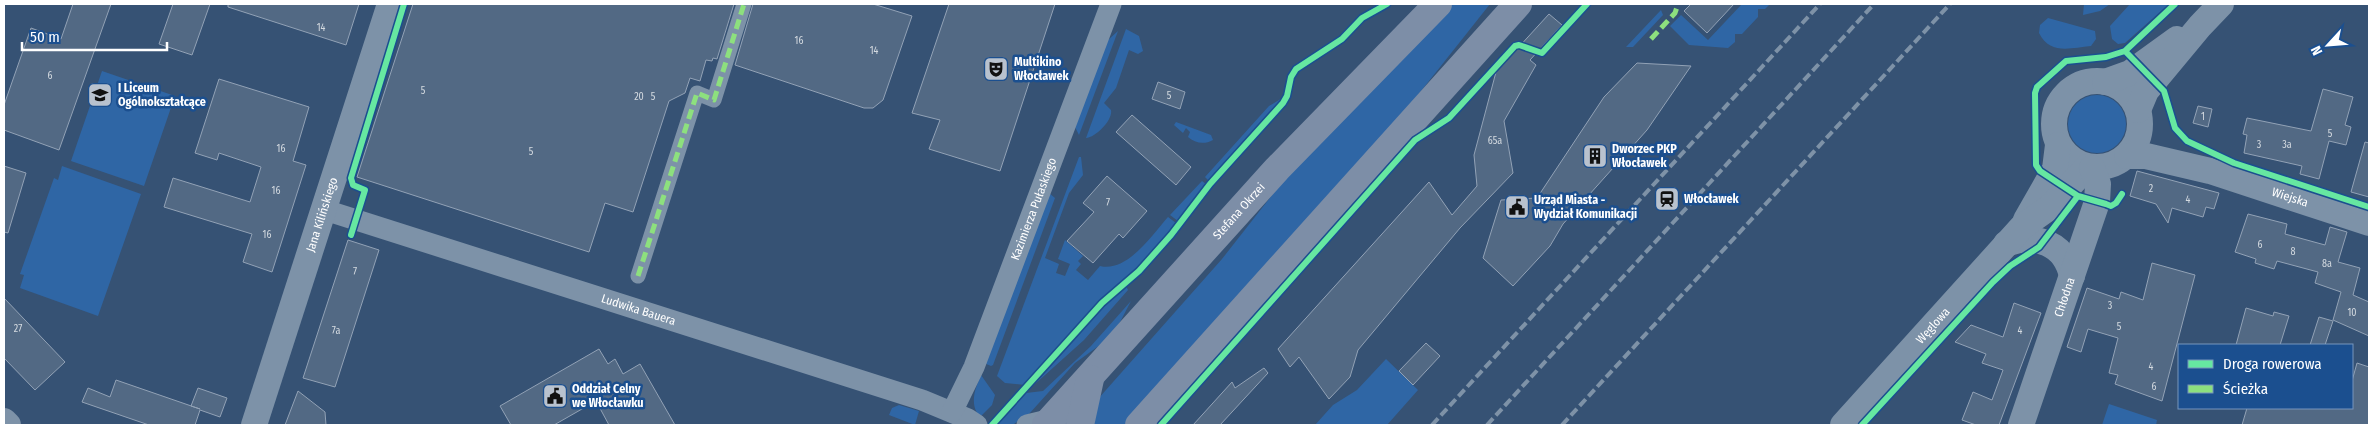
<svg xmlns="http://www.w3.org/2000/svg" width="2373" height="429" viewBox="0 0 2373 429" font-family="'Fira Sans Condensed',sans-serif">
	<style>
		.green { fill: #2f66a5 }
		.building { fill: #526984; stroke: #92a2b6 }
		.lines { fill: none; stroke-linecap: round; stroke-linejoin: round }
		.pedestrian { stroke: #7d92a8; stroke-width: 15 }
		.minor { stroke: #7d92a8; stroke-width: 21 }
		.tertiary { stroke: #7d92a8; stroke-width: 26 }
		.primary { stroke: #7d8ea7; stroke-width: 28 }
		.rail { stroke: #7e92a7; stroke-width: 4; stroke-dasharray: 9 4; stroke-linecap: butt }
		.quiet { stroke: #8de07e; stroke-width: 5; stroke-dasharray: 10 5; stroke-linecap: butt }
		.cycleway-casing { stroke: #1b4f8f; stroke-width: 9 }
		.cycleway { stroke: #66e7a1; stroke-width: 6 }
		.labels { text-anchor: middle; stroke-width: 5; stroke-linejoin: round; paint-order: stroke }
		.number-label { font-size: 10px; fill: #d4dae0 }
		.poi-label { font-size: 12px; font-weight: bold; fill: #fff; stroke: #1b4f8f; text-anchor: start }
		.street-label { font-size: 12px; fill: #fff; stroke: #1b4f8f }
	</style>
	<rect width="100%" height="100%" fill="#365274"/>
	<path class="green" d="M1451 4H1490L1402 115 1125 425H1094L1098 399 1222 259 1280 185Z
		M1742 4H1770L1765 9H1758V17L1742 34H1735V42L1728 48 1689 45 1670 26 1681 15 1708 40Z
		M2084 4H2110L2100 11 2083 15Z
		M2130 4H2169L2125 43 2118 44 2112 39 2110 26Z
		M1661 10 1663 15 1633 47H1626Z
		M2048 18 2095 31 2096 39 2091 46C2070 48 2050 55 2039 33L2040 25Z
		M1126 29 1139 36 1143 51 1138 54 1129 50 1116 88 1104 103 1111 110C1113 120 1096 137 1086 138Z
		M1118 31 1079 135 1075 127 1107 41Z
		M102 71 175 96 144 186 71 161Z
		M2068 124a29 29 0 1 1 58 0a29 29 0 1 1-58 0Z
		M1284 97 1209 181 1205 177 1269 106Z
		M1176 122 1211 135 1213 140C1204 145 1195 143 1188 137L1190 132 1186 128 1183 133 1174 125Z
		M1079 157H1081L1083 175 1069 193 1045 258 1059 264 1056 273 1065 276 1070 264 1058 259 1065 240 1083 256 1078 261 1081 264 1076 270 1088 280 1100 266C1127 273 1153 234 1168 217L1176 223 1140 265 1105 296 1025 385 1005 383 997 376Z
		M62 166 141 194 98 316 20 288 24 275 20 274 54 178 58 180Z
		M1202 181 1206 184 1178 221 1170 215Z
		M1049 193 1055 198 993 365 991 366 984 363Z
		M1126 286 1128 290 1084 340 1035 384 1104 307Z
		M1131 301 1119 324 1100 345 1075 363 1029 414 1014 424 997 425 1026 393 1043 391 1091 346Z
		M1386 359 1418 390 1387 425H1315L1333 405 1357 390Z
		M981 375 995 395 992 405 980 417C969 404 975 389 981 375Z
		M2109 404 2157 420 2156 425H2102Z
		M899 405 919 411 915 425 889 415 892 408Z"/>
	<path class="building" d="M73 4H111L59 150 4 130V105L31 28 61 39Z
		M173 4H210L192 55 159 44Z
		M228 4H359L346 45 228 7Z
		M413 4H734L717 59 713 58 712 61 706 60 700 81 690 78 685 93 669 101 633 212 605 203 589 252 357 177Z
		M753 4H873L912 16 883 100 873 108H864L735 65Z
		M949 4H1055L1000 171 929 149 940 120 912 113Z
		M1691 4H1734L1707 33 1684 11Z
		M1549 14 1562 25 1530 60 1536 65 1504 121 1513 173 1460 228 1358 350 1350 377 1329 399 1299 357 1290 367 1278 349 1429 182 1452 215 1477 186 1474 155 1496 72Z
		M1637 63 1691 66 1647 130 1563 224 1550 246 1513 286 1483 258 1501 200 1537 198 1604 97Z
		M219 79 309 107 293 161 306 165 272 272 243 262 252 234 164 207 173 178 250 202 261 167 219 153 217 160 195 153Z
		M1158 82 1185 92 1180 109 1152 99Z
		M2323 89 2353 97 2345 125 2351 127 2346 145 2329 141 2319 179 2300 174 2302 166 2244 153 2247 135 2243 134 2247 118 2311 131Z
		M2198 106 2212 109 2208 127 2193 123Z
		M1132 115 1191 167 1176 185 1116 132Z
		M2365 142 2369 143V197L2351 192Z
		M4 166 26 173 8 233 4 232Z
		M2137 171 2219 193 2214 209 2206 207 2203 217 2172 208 2168 223 2156 204 2130 196Z
		M1107 176 1147 211 1123 238 1119 234 1093 263 1067 241 1094 212 1083 203Z
		M2248 214 2287 224 2285 234 2325 245 2330 227 2347 232 2338 262 2360 268 2353 295 2369 302V336L2333 320 2341 292 2315 283 2318 272 2277 261 2274 269 2255 263 2256 259 2235 252Z
		M348 240 379 250 335 387 303 378Z
		M2152 263 2195 275 2162 401 2115 384 2118 375 2109 373 2118 338 2088 329 2081 352 2067 347 2087 288 2119 299 2121 292 2143 300Z
		M4 298 65 362 35 390 4 358Z
		M2014 303 2041 313 1999 425H1976L1962 420 1973 392 1992 400 2003 370 1982 363 1986 354 1955 342 1971 325 2003 337Z
		M2246 308 2273 316 2274 312 2289 316 2280 345H2236Z
		M2319 317 2333 321 2325 345H2310Z
		M1426 343 1440 356 1413 385 1399 371Z
		M599 349 608 364 615 359 623 374 640 364 675 425H609L596 401 554 425H511L500 406Z
		M2357 363 2369 367V425H2242L2247 408H2352V381Z
		M1264 368 1268 373 1220 425H1193L1232 382 1235 388Z
		M116 380 200 409 191 406 198 388 227 398 220 417 200 410 195 425H149L82 402 88 388 110 397Z
		M298 391 325 412 326 425H285Z"/>
	<g class="lines">
		<path class="pedestrian" d="M638 276 697 93 714 100 744 4"/>
		<g class="minor">
			<path id="s1" d="M325 210 922 400 968 419 977 425"/>
			<path id="s2" d="M952 412 974 367 1111 4"/>
			<path d="M1027 425 1052 419"/>
		</g>
		<g class="tertiary">
			<circle cx="2097" cy="124" r="43"/>
			<path d="M2105 82 2130 73 2177 39"/>
			<path d="M2138 110 2146 91 2200 26 2221 4"/>
			<path id="s3" d="M2127 156H2146L2210 171 2369 223"/>
			<path d="M2026 220 2055 169 2058 145"/>
			<path d="M2006 244C2036 233 2065 243 2072 276"/>
			<path d="M4 421 8 425"/>
			<path id="s4" d="M254 425 390 4"/>
			<path id="s5" d="M1843 425 2022 227 2050 207 2087 167"/>
			<path id="s6" d="M2021 425 2097 202 2098 184 2092 168"/>
		</g>
		<g class="primary">
			<path id="s7" d="M1046 425 1277 169 1438 4"/>
			<path d="M1080 425 1090 379"/>
			<path d="M1139 425 1518 4"/>
		</g>
		<path class="rail" d="M1432 425 1820 4
			M1487 425 1874 4
			M1562 425 1950 4"/>
		<path class="quiet" d="M1651 39 1675 13 1678 4
			M638 276 697 93 714 100 744 4"/>
		<defs>
			<path id="cycleway" d="M2125 51 2164 91 2175 128 2187 141 2234 163 2369 207
				M2122 194 2116 203 2111 206 2106 204 2078 196 2040 171 2036 165 2035 93 2037 87 2066 61 2106 57 2125 51 2175 4
				M351 235 365 190 353 185 351 178 404 4
				M992 425 1102 303 1139 271 1171 235 1210 184 1283 103 1287 96 1291 77 1296 69 1342 39 1362 18 1387 4
				M1161 425 1415 140 1449 118 1515 46 1519 45 1542 53 1587 4
				M1862 425 1993 282 2010 266 2039 247 2078 196"/>
		</defs>
		<use href="#cycleway" class="cycleway-casing"/>
		<use href="#cycleway" class="cycleway"/>
	</g>
	<defs>
		<symbol id="theatre-square" viewBox="-11 -11 22 22"><rect x="-9" y="-9" width="18" height="18" rx="4" fill="#b9c2ce" stroke="#1b4f8f"/><path d="M-5-5.5Q0-4 5-5.5V0Q5 5 0 6Q-5 5-5 0ZM-3.3-2.5H-1v1.5H-3.3ZM1-2.5H3.3v1.5H1ZM-2.8 1Q0 5.5 2.8 1Z" fill="#111"/></symbol>
		<symbol id="school-square" viewBox="-11 -11 22 22"><rect x="-9" y="-9" width="18" height="18" rx="4" fill="#b9c2ce" stroke="#1b4f8f"/><path d="M0-5L7-2L0 1L-7-2ZM-4 1L0 2.5L4 1V4Q0 6-4 4Z" fill="#111"/></symbol>
		<symbol id="building-square" viewBox="-11 -11 22 22"><rect x="-9" y="-9" width="18" height="18" rx="4" fill="#b9c2ce" stroke="#1b4f8f"/><path d="M-4-6H4V6H1V3H-1V6H-4ZM-2.5-4.3h1.7v1.8h-1.7ZM.8-4.3h1.7v1.8H.8ZM-2.5-1h1.7V.8h-1.7ZM.8-1h1.7V.8H.8Z" fill="#111"/></symbol>
		<symbol id="station-square" viewBox="-11 -11 22 22"><rect x="-9" y="-9" width="18" height="18" rx="4" fill="#b9c2ce" stroke="#1b4f8f"/><path d="M-3-6H3Q5-6 5-4V2Q5 4 3 4L4.5 6H3L1.5 4h-3L-3 6H-4.5L-3 4Q-5 4-5 2V-4Q-5-6-3-6ZM-3.5-4v3h7v-3ZM-3.5 1v1.5H-2V1ZM2 1v1.5H3.5V1Z" fill="#111"/></symbol>
		<symbol id="civic-square" viewBox="-11 -11 22 22"><rect x="-9" y="-9" width="18" height="18" rx="4" fill="#b9c2ce" stroke="#1b4f8f"/><path d="M-.6-6.5H3V-4.5H.6V-3L4-1V1h2V6H-6V1h2V-1L-.6-3ZM-1.2 2.5V6h2.4V2.5Z" fill="#111"/></symbol>
	</defs>
	<g fill-rule="evenodd">
		<use href="#theatre-square" x="982" y="55" width="28" height="28"/>
		<use href="#school-square" x="86" y="81" width="28" height="28"/>
		<use href="#building-square" x="1581" y="142" width="28" height="28"/>
		<use href="#station-square" x="1653" y="185" width="28" height="28"/>
		<use href="#civic-square" x="1503" y="193" width="28" height="28"/>
		<use href="#civic-square" x="541" y="382" width="28" height="28"/>
	</g>
	<g class="labels">
		<g class="number-label">
			<text x="321" y="31">14</text>
			<text x="799" y="44">16</text>
			<text x="874" y="54">14</text>
			<text x="50" y="79">6</text>
			<text x="423" y="94">5</text>
			<text x="1169" y="99">5</text>
			<text x="639" y="100">20</text>
			<text x="653" y="100">5</text>
			<text x="2203" y="120">1</text>
			<text x="2330" y="137">5</text>
			<text x="1495" y="144">65a</text>
			<text x="2259" y="148">3</text>
			<text x="2287" y="148">3a</text>
			<text x="281" y="152">16</text>
			<text x="531" y="155">5</text>
			<text x="2151" y="192">2</text>
			<text x="276" y="194">16</text>
			<text x="2188" y="203">4</text>
			<text x="1108" y="206">7</text>
			<text x="267" y="238">16</text>
			<text x="2260" y="248">6</text>
			<text x="2293" y="255">8</text>
			<text x="2327" y="267">8a</text>
			<text x="355" y="275">7</text>
			<text x="2110" y="309">3</text>
			<text x="2352" y="316">10</text>
			<text x="2119" y="330">5</text>
			<text x="18" y="332">27</text>
			<text x="336" y="334">7a</text>
			<text x="2020" y="334">4</text>
			<text x="2151" y="370">4</text>
			<text x="2154" y="390">6</text>
		</g>
		<g class="poi-label">
			<text x="1014" y="66">Multikino<tspan x="1014" dy="14">Włocławek</tspan></text>
			<text x="118" y="92">I Liceum<tspan x="118" dy="14">Ogólnokształcące</tspan></text>
			<text x="1612" y="153">Dworzec PKP<tspan x="1612" dy="14">Włocławek</tspan></text>
			<text x="1684" y="203">Włocławek</text>
			<text x="1534" y="204">Urząd Miasta -<tspan x="1534" dy="14">Wydział Komunikacji</tspan></text>
			<text x="572" y="393">Oddział Celny<tspan x="572" dy="14">we Włocławku</tspan></text>
		</g>
		<g class="street-label">
			<text dy="4" stroke="none"><textPath href="#s3" startOffset="169">Wiejska</textPath></text>
			<text dy="4" stroke="none"><textPath href="#s2" startOffset="219">Kazimierza Pułaskiego</textPath></text>
			<text dy="4" stroke="none"><textPath href="#s7" startOffset="288">Stefana Okrzei</textPath></text>
			<text dy="4" stroke="none"><textPath href="#s4" startOffset="221">Jana Kilińskiego</textPath></text>
			<text dy="4" stroke="none"><textPath href="#s6" startOffset="135">Chłodna</textPath></text>
			<text dy="4" stroke="none"><textPath href="#s1" startOffset="329">Ludwika Bauera</textPath></text>
			<text dy="4" stroke="none"><textPath href="#s5" startOffset="134">Węglowa</textPath></text>
		</g>
	</g>
	<rect width="2373" height="429" fill="none" stroke="#ffffff" stroke-width="10"/>
	<rect x="2178" y="344" width="175" height="65" fill="#1b4f8f" stroke="#7695bc"/>
	<rect x="2188" y="360" width="25" height="8" fill="#66e7a1" stroke="#7695bc"/>
	<text x="2223" y="369" font-size="15" fill="#ffffff">Droga rowerowa</text>
	<rect x="2188" y="385" width="25" height="8" fill="#8de07e" stroke="#7695bc"/>
	<text x="2223" y="394" font-size="15" fill="#ffffff">Ścieżka</text>
	<g transform="translate(2328 45) rotate(244)" stroke="#1b4f8f" stroke-width="4" paint-order="stroke">
	<path d="M0-4L9 19L0 12L-9 19Z" fill="#ffffff"/>
	<text y="-8" font-size="14" font-weight="bold" text-anchor="middle" fill="#ffffff">N</text>
	</g>
	<path d="M22 42v8h145v-8" fill="none" stroke="#ffffff" stroke-width="2.5"/>
	<text x="30" y="42" font-size="15" fill="#ffffff" stroke="#1b4f8f" stroke-width="4" paint-order="stroke">50 m</text>
</svg>
